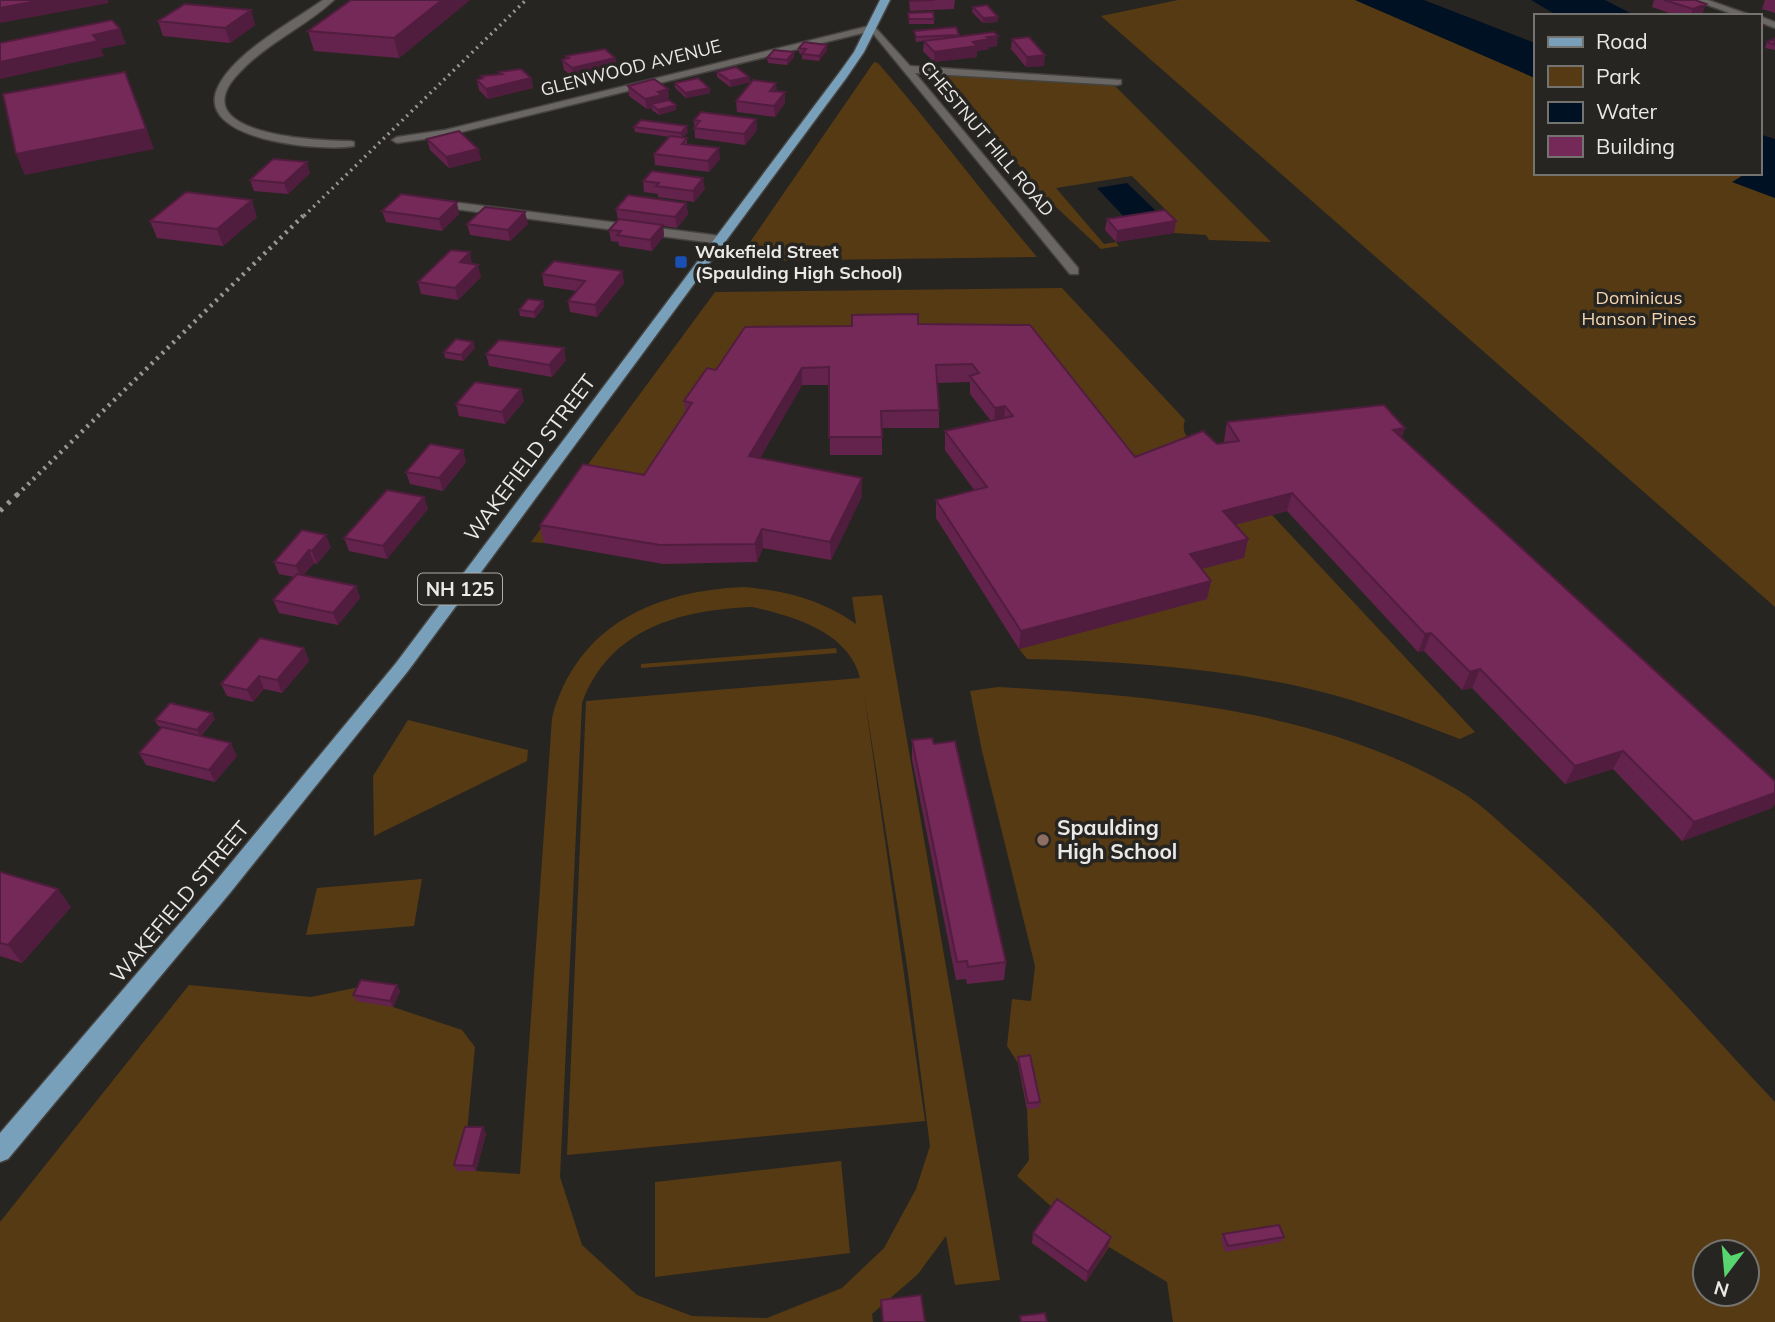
<svg xmlns="http://www.w3.org/2000/svg" width="1775" height="1322" viewBox="0 0 1775 1322" font-family="Mulish,sans-serif">
	<style>
		.green { fill: #563a13; fill-rule: evenodd }
		.water { fill: #001123 }
		.lines { fill: none; stroke-linecap: round; stroke-linejoin: round }
		.minor-casing { stroke: #454340; stroke-width: 3 }
		.major-casing { stroke: #454340; stroke-width: 3 }
		.minor { fill: #6a6663; fill-rule: evenodd }
		.major { fill: #79a0ba; fill-rule: evenodd }
		.rail-far2 { stroke: #999794; stroke-width: 3.5; stroke-dasharray: 2 4.5; stroke-linecap: butt }
		.rail-far1 { stroke: #999794; stroke-width: 4.5; stroke-dasharray: 2.5 5; stroke-linecap: butt }
		.rail { stroke: #999794; stroke-width: 5; stroke-dasharray: 3.5 7; stroke-linecap: butt }
		.wall { fill: #64234c }
		.shaded-wall { fill: #511d3e }
		.building { fill: #742958; stroke: #511d3e; stroke-width: 2 }
		.transit-dot { fill: #1a4fb4; stroke: #272521; stroke-width: 2.5 }
		.education-dot { fill: #8d6e63; stroke: #272521; stroke-width: 2.5 }
		.labels { text-anchor: middle; stroke-width: 7; stroke-linejoin: round; paint-order: stroke }
		.far-street-label { font-size: 18px; fill: #ebe9e7; stroke: #272521 }
		.far-poi-label { font-size: 18px; font-weight: bold; fill: #ebe9e7; stroke: #272521; text-anchor: start }
		.far-park-label { font-size: 18px; fill: #f4d5b0; stroke: #272521 }
		.shield { fill: #272521; stroke: #b0aeac; stroke-width: 2 }
		.shield-label { font-size: 19px; font-weight: bold; fill: #ebe9e7 }
		.street-label { font-size: 21px; fill: #ebe9e7; stroke: #272521 }
		.poi-label { font-size: 21px; font-weight: bold; fill: #ebe9e7; stroke: #272521; text-anchor: start }
	</style>
	<rect width="100%" height="100%" fill="#272521"/>
	<path class="green" d="M1178 0H1355L1535 78V173H1738L1743 175 1733 182 1775 198V607L1101 16Z
		M874 62 878 63C933 126 982 193 1037 257L737 261Z
		M933 75 1113 84 1271 242 1209 240 1206 235 1174 233 1163 221 1174 218 1132 176 1056 188 1104 244 1116 242 1119 246 1101 249 1042 194 962 93H954Z
		M1062 288 1185 420C1180 434 1190 440 1199 449L1133 475 1029 343 853 333 646 493 587 482 544 543 531 542 715 292Z
		M1272 515 1475 732 1460 739C1406 718 1350 697 1293 685 1206 667 1115 661 1027 659L1019 649 1206 599 1186 573 1219 529Z
		M744 587C786 591 822 600 856 624L852 597 882 595 1000 1280 955 1285 946 1236 918 1274 872 1314 873 1322H0V1222L189 985 311 997 364 986 400 991 393 1007 462 1030 475 1047 467 1132 486 1133 476 1171 520 1174 552 718C577 625 654 591 744 587ZM752 607C793 616 849 632 860 678L586 701 567 1155 925 1121 864 693 907 966 930 1146 916 1189 884 1248 842 1288 767 1318 692 1316 637 1295 582 1245 560 1177 582 703C610 628 680 610 752 607Z
		M836 648 837 653 641 668V664Z
		M998 687C1155 696 1320 709 1458 790 1482 804 1503 826 1524 844 1614 922 1693 1015 1775 1102V1322H1173L1167 1282 1109 1247 1086 1282 1032 1243 1054 1209 1017 1176 1029 1160 1027 1109 1018 1063 1007 1046 1012 999 1031 1001 1035 966 982 751 970 691ZM1705 1252H1747V1294H1705Z
		M408 720 528 750 527 761 374 836 373 776Z
		M422 879 414 926 306 935 317 888Z
		M841 1161 850 1253 655 1277V1182Z"/>
	<path class="water" d="M1355 0H1424L1535 43V78Z
		M1531 0H1605L1636 16H1558Z
		M1759 134 1775 139V198L1732 182 1742 176 1738 173H1759Z
		M1127 183 1157 212 1125 218 1097 188Z"/>
	<g class="lines">
		<defs>
			<path id="minor" d="M323 0H334C305 27 267 43 240 72 178 135 318 141 350 141L354 142V146C324 152 189 141 219 85 237 51 292 22 323 0Z
				M1694 0H1708L1753 16H1738Z
				M1759 16 1775 22V28L1759 22Z
				M873 25 910 66 1121 80V84L1117 85 915 73 1078 268V274H1070L871 31 445 136 397 143 392 140 397 137 445 130Z
				M436 200 721 236 727 240 721 244 432 206V202Z"/>
			<path id="major" d="M880 0H890L864 52 847 77 408 671 230 893 8 1159 0 1162V1133L216 881 396 663 839 73 854 52Z"/>
		</defs>
		<use href="#minor" class="minor-casing"/>
		<use href="#major" class="major-casing"/>
		<use href="#minor" class="minor"/>
		<use href="#major" class="major"/>
		<path class="rail-far2" d="M304 216 526 0"/>
		<path class="rail-far1" d="M17 495 305 214"/>
		<path class="rail" d="M0 511 19 493"/>
	</g>
	<path class="wall" d="M351 0H470L399 58 314 51 308 31Z
		M909 0H955L954 9 910 11Z
		M1654 0H1695L1706 4 1702 14 1698 16H1678L1652 7Z
		M1765 0H1775V13L1762 9Z
		M973 7 998 17 997 22 983 23 972 12Z
		M251 10 255 25 230 43 163 36 158 21Z
		M908 13 934 19V24H909Z
		M914 31 959 35V36L997 46 989 47V49L977 51V57L934 62 923 51 924 41 916 42Z
		M1012 39 1044 66 1026 67 1011 49Z
		M1775 39V50L1765 48 1767 42Z
		M827 45V50L819 61 802 59V54L799 53V48Z
		M794 52V57L787 65 768 63 767 58Z
		M566 56 615 58 617 68 574 78 564 70 562 60 566 59Z
		M499 72 531 78 533 88 488 99 479 90 477 80 481 79V76L500 74Z
		M717 72 749 77 750 82 730 87 717 77Z
		M675 83 709 88 710 93 686 98 675 88Z
		M628 86 669 99 663 101 676 105V110L659 115 652 110V108L647 109 629 96Z
		M777 91 785 92V103L775 117 737 112 736 101Z
		M756 119 757 130 745 145 695 138 694 120Z
		M634 127 688 132 682 138H687V144L720 159 709 172 655 165 654 154 670 137 635 132Z
		M427 139 478 149 481 160 449 168 430 150Z
		M310 173 288 194 254 191 250 180Z
		M643 181 705 189 694 202 658 197V194L644 192Z
		M686 203 688 214 677 228 663 226 664 236 652 251 619 246 618 242 611 241 609 230 618 220 616 209Z
		M382 211 459 214 442 231 386 222Z
		M257 217 223 246 157 238 150 221Z
		M1107 219 1176 221 1174 233 1116 242 1105 230Z
		M467 224H528L510 241 470 235Z
		M472 264 481 277 458 300 421 294 418 282Z
		M622 271 624 283 597 317 570 312 568 301 576 291 544 286 542 274Z
		M543 301 544 307 535 318 520 316 519 310Z
		M918 324 1135 457 1225 443 1224 441 1227 422 1405 428 1401 438 1775 781V804L1772 808 1682 841 1613 769 1565 784 1472 688 1462 690 1424 651 1418 652 1287 511 1235 525 1248 539 1244 558 1201 569 1211 581 1207 599 1019 649 936 518V500L974 490 945 450V431L991 421 970 394V382L937 383 939 410V428H882V455H830L829 385H802L760 458 862 478V496L831 560 763 548 757 562 663 564 544 543 540 525 644 475 685 413 684 401 716 370 852 326Z
		M473 342 475 348 463 361 445 358 444 352Z
		M486 354 566 360 552 377 489 366Z
		M524 401 505 424 459 416 456 404Z
		M463 450 466 462 443 491 410 484 406 472Z
		M424 497 428 509 387 559 349 551 344 538Z
		M302 530 331 547 317 564 314 563 303 575 356 586 360 598 338 625 279 613 273 600 294 577 279 574 274 562Z
		M304 648 309 661 282 693 264 689 253 702 227 696 221 684Z
		M215 719 201 736 237 756 215 782 146 765 139 753 162 727 158 726 155 720Z
		M912 740 1006 962 1004 980 967 984 966 979 956 980 912 759Z
		M0 872 71 907 22 963 0 956Z
		M400 991 393 1007 356 1001 353 995Z
		M1018 1057 1040 1102 1039 1108 1027 1109 1018 1063Z
		M486 1133 476 1171H457L454 1165Z
		M1033 1233 1108 1247 1086 1282 1032 1243Z
		M1223 1234 1284 1237 1281 1242 1225 1252 1221 1239Z"/>
	<path class="shaded-wall" d="M42 0H108L109 3 0 23V8Z
		M442 0H470L399 58 394 38Z
		M1706 4 1702 14 1698 16H1690L1693 9Z
		M251 10 255 25 230 43 225 28Z
		M998 17 997 22 983 23V18Z
		M1765 24 1761 34H1759V26Z
		M120 29 126 44 101 49 104 56 0 79V62L93 35Z
		M998 36 997 46 989 47V49L977 51V57L934 62V52L987 37Z
		M827 45V50L819 61V56Z
		M794 52V57L787 65V60Z
		M1045 55 1044 66 1026 67 1027 57Z
		M615 58 617 68 574 78 572 68Z
		M125 72 154 149 25 175 16 154Z
		M749 77 750 82 730 87V81Z
		M531 78 533 88 488 99 486 89Z
		M776 83 777 93 770 91Z
		M709 88 710 93 686 98 685 93Z
		M668 89 669 99 651 104 652 108 647 109 645 99 658 92Z
		M785 92V103L775 117 774 106Z
		M676 105V110L659 115 658 110Z
		M756 119 757 130 745 145 744 134Z
		M687 126 688 132 681 138V133Z
		M719 148 720 159 709 172 708 161Z
		M478 149 481 160 449 168 446 157Z
		M307 162 310 173 288 194 284 183Z
		M703 178 705 189 694 202 693 191Z
		M252 200 257 217 223 246 217 229Z
		M457 202 459 214 442 231 439 219Z
		M686 203 688 214 677 228 675 217Z
		M525 212 528 224 510 241 508 230Z
		M1176 221 1174 233 1116 242 1117 231Z
		M663 225 664 236 652 251 650 240Z
		M470 252 472 264 460 262Z
		M478 265 481 277 458 300 455 288Z
		M622 271 624 283 597 317 595 305Z
		M543 301 544 307 535 318 534 312Z
		M473 342 475 348 463 361 461 355Z
		M564 348 566 360 552 377 549 365Z
		M802 368V385L751 474 749 456Z
		M521 389 524 401 505 424 502 412Z
		M1005 406 1004 423 994 426 995 408Z
		M1405 428 1399 446 1393 430Z
		M463 450 466 462 443 491 439 478Z
		M862 478V496L831 560 830 542Z
		M1292 493 1287 511 1219 529 1223 511Z
		M424 497 428 509 387 559 383 546Z
		M762 529 763 548 757 562 755 544Z
		M326 535 331 547 317 564 312 551Z
		M1248 539 1244 558 1186 573 1190 554Z
		M309 550 314 563 301 578 296 566Z
		M1211 581 1207 599 1019 649 1021 631Z
		M356 586 360 598 338 625 333 613Z
		M1431 633 1424 651 1418 652 1425 634Z
		M304 648 309 661 282 693 277 680Z
		M1480 669 1472 688 1462 690 1470 672Z
		M259 676 264 689 253 702 247 690Z
		M212 713 215 719 200 736 197 730Z
		M231 743 237 756 215 782 209 770Z
		M1623 751 1613 769 1565 784 1575 766Z
		M1775 793V804L1772 808 1682 841 1694 822Z
		M58 889 71 907 22 963 8 945Z
		M397 985 400 991 393 1007 390 1001Z
		M483 1127 486 1133 476 1171 473 1166Z
		M1111 1237 1108 1247 1086 1282 1088 1272Z"/>
	<path class="building" d="M0 0H42L0 8Z
		M351 0H442L394 38 308 31Z
		M910 0H935L910 1Z
		M1664 0H1695L1706 4 1693 9Z
		M185 4 251 10 225 28 158 21Z
		M987 5 998 17 983 18 973 7Z
		M933 12 934 19H909L908 13Z
		M112 20 120 29 93 35 98 41 0 62V43Z
		M956 27 959 35 916 37 914 31Z
		M994 32 998 36 987 37 990 39 973 42 977 46 934 52 924 41Z
		M1029 37 1045 55 1027 57 1012 39Z
		M1774 39 1775 45 1767 42Z
		M804 42 827 45 819 56 802 54 806 49 799 48Z
		M605 49 615 58 572 68 562 60 569 58 566 56Z
		M774 50 794 52 787 60 767 58Z
		M736 67 749 77 730 81 717 72Z
		M521 69 531 78 486 89 477 80 483 78 481 76 502 74 499 72Z
		M125 72 146 129 16 154 3 94Z
		M698 78 709 88 685 93 675 83Z
		M654 79 668 89 658 92 662 95 645 99 628 86Z
		M753 80 776 83 770 91 785 92 774 106 736 101Z
		M669 100 676 105 658 110 651 104Z
		M701 112 756 119 744 134 694 128 700 121 694 120Z
		M641 120 687 126 681 133 634 127Z
		M459 131 478 149 446 157 427 139Z
		M670 136 687 138 682 144 719 148 708 161 654 154Z
		M273 159 307 162 284 183 250 180Z
		M652 171 703 178 693 191 656 186 659 183 643 181Z
		M186 192 252 200 217 229 150 221Z
		M401 194 457 202 439 219 382 211Z
		M628 195 686 203 675 217 616 209Z
		M485 207 525 212 508 230 467 224Z
		M1165 210 1176 221 1117 231 1107 219Z
		M619 219 663 225 650 240 617 235 621 231 609 230Z
		M451 250 470 252 460 262 478 265 455 288 418 282Z
		M554 261 622 271 595 305 568 301 585 281 542 274Z
		M528 299 543 301 534 312 519 310Z
		M918 314V324L1030 325 1135 457 1203 431 1217 444 1239 441 1227 422 1384 405 1405 428 1393 430 1775 781V793L1694 822 1623 751 1575 766 1480 669 1470 672 1431 633 1425 634 1292 493 1223 511 1248 539 1190 554 1211 581 1021 631 936 500 987 487 945 431 1013 416 1005 406 995 408 970 376 979 373 972 364 936 365 939 410 881 411 882 437H829V367L802 368 749 456 862 478 830 542 762 529 755 544 660 545 540 525 583 464 644 475 692 403 684 401 707 368 716 370 745 327 852 326V315Z
		M456 339 473 342 461 355 444 352Z
		M499 340 564 348 549 365 486 354Z
		M475 382 521 389 502 412 456 404Z
		M430 444 463 450 439 478 406 472Z
		M387 490 424 497 383 546 344 538Z
		M302 530 326 535 312 551 309 550 296 566 274 562Z
		M297 574 356 586 333 613 273 600Z
		M260 638 304 648 277 680 259 676 247 690 221 684Z
		M170 703 212 713 197 730 155 720Z
		M162 727 231 743 209 770 139 753Z
		M932 738 934 744 955 741 1006 962 968 967 967 961 957 962 912 740Z
		M0 872 58 889 8 945 0 943Z
		M361 980 397 985 390 1001 353 995Z
		M1030 1055 1040 1102 1028 1103 1018 1057Z
		M465 1127H483L473 1166 454 1165Z
		M1057 1199 1111 1237 1088 1272 1033 1233Z
		M1279 1225 1284 1237 1228 1246 1223 1234Z
		M921 1295 925 1322H883L881 1300Z
		M1045 1313 1047 1322H1021L1020 1316Z"/>
	<rect class="transit-dot" x="674" y="255" width="14" height="14" rx="3.5"/>
	<circle class="education-dot" cx="1043" cy="840" r="7"/>
	<g class="labels">
		<g class="far-street-label">
			<text transform="translate(631 68) rotate(-14)" y="6">GLENWOOD AVENUE</text>
			<text transform="translate(987 139) rotate(50)" y="6">CHESTNUT HILL ROAD</text>
		</g>
		<g class="far-poi-label">
			<text x="695" y="258">Wakefield Street<tspan x="695" dy="21">(Spaulding High School)</tspan></text>
		</g>
		<g class="far-park-label">
			<text x="1639" y="304">Dominicus<tspan x="1639" dy="21">Hanson Pines</tspan></text>
		</g>
		<rect class="shield" x="418" y="573.5" width="84" height="31" rx="5"/>
		<g class="shield-label">
			<text x="460" y="596">NH 125</text>
		</g>
		<g class="street-label">
			<text transform="translate(530 458) rotate(-53)" y="7">WAKEFIELD STREET</text>
			<text transform="translate(180 902) rotate(-50)" y="7">WAKEFIELD STREET</text>
		</g>
		<g class="poi-label">
			<text x="1057" y="835">Spaulding<tspan x="1057" dy="24">High School</tspan></text>
		</g>
	</g>
	<rect x="1534" y="14" width="228" height="161" fill="#272521" stroke="#757370" stroke-width="2"/>
	<rect x="1548" y="37" width="35" height="10" fill="#79a0ba" stroke="#757370" stroke-width="2"/>
	<text x="1596" y="49" font-size="21" fill="#ebe9e7">Road</text>
	<rect x="1548" y="66" width="35" height="21" fill="#563a13" stroke="#757370" stroke-width="2"/>
	<text x="1596" y="84" font-size="21" fill="#ebe9e7">Park</text>
	<rect x="1548" y="102" width="35" height="21" fill="#001123" stroke="#757370" stroke-width="2"/>
	<text x="1596" y="119" font-size="21" fill="#ebe9e7">Water</text>
	<rect x="1548" y="136" width="35" height="21" fill="#742958" stroke="#757370" stroke-width="2"/>
	<text x="1596" y="154" font-size="21" fill="#ebe9e7">Building</text>
	<g transform="translate(1726 1273) rotate(196)"><circle r="33" fill="#272521" stroke="#757370" stroke-width="2"/>
	<path d="M0-5L12 26L0 18L-12 26Z" fill="#59d56f"/>
	<text y="-10" font-size="19" font-weight="bold" text-anchor="middle" fill="#ebe9e7">N</text>
	</g>
</svg>
